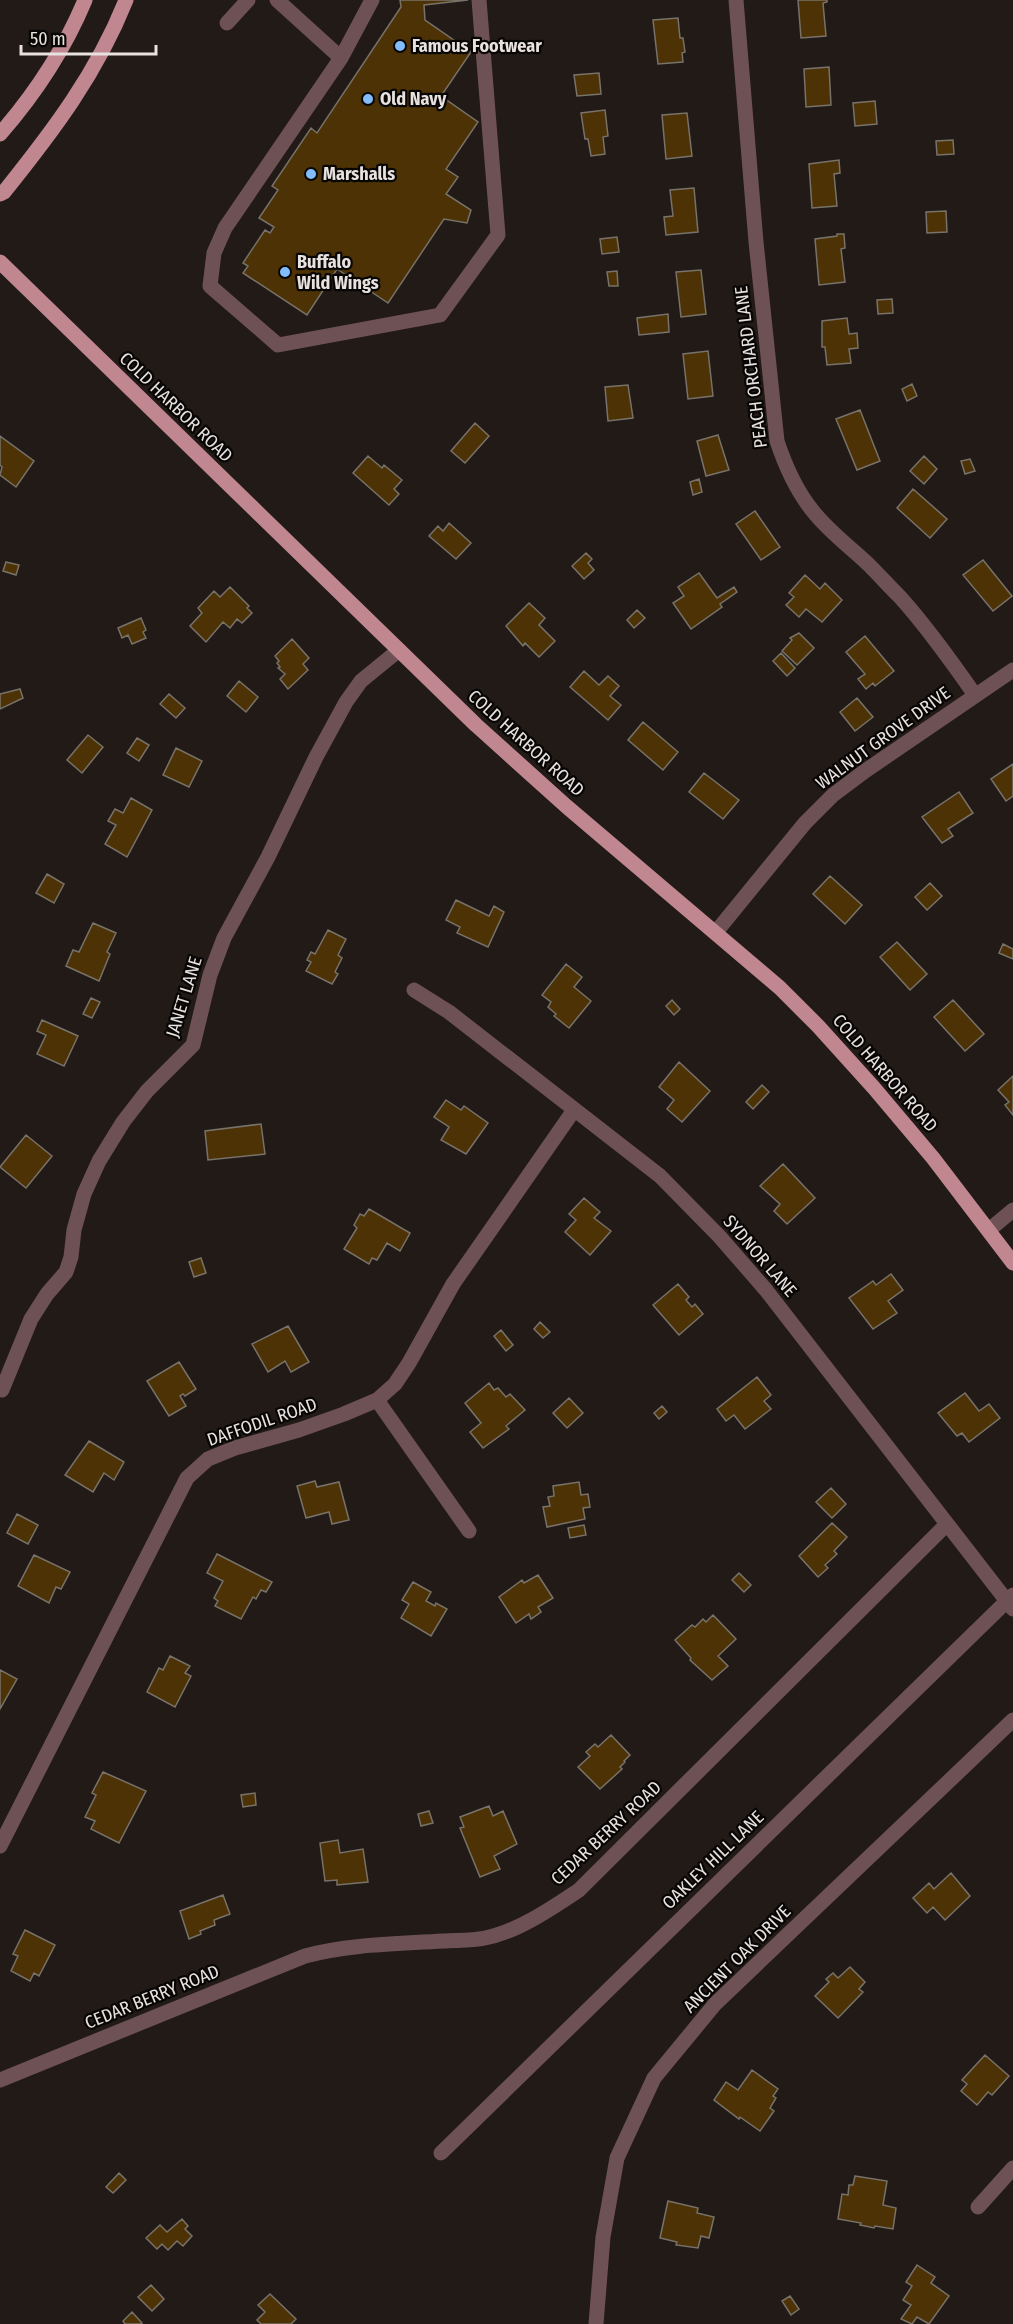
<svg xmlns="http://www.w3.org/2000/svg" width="1013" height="2324" viewBox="0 0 1013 2324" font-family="'Fira Sans Condensed',sans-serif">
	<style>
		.building { fill: #4c3205; stroke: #78726a; stroke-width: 1.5 }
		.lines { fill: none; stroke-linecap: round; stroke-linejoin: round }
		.minor { stroke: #6e5155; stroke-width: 15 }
		.major { stroke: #c18790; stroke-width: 15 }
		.poi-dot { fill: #83bcfb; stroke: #080605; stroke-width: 2 }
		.labels { text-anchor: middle; stroke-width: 4.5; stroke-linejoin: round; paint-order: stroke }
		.poi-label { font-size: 18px; font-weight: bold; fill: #e7e1df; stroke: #080605; text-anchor: start }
		.street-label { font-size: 18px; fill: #e7e1df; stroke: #080605 }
	</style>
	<rect width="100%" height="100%" fill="#211a16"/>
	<path class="building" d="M400 0H468L424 5 425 20 471 52 441 96 478 122 446 169 458 177 446 194 471 210 467 223 444 219 388 303 337 269 307 315 243 273 248 266 243 263 265 230 270 233 274 227 259 218 278 190 272 186 311 128 317 133 401 7Z
		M798 0H827V2L823 3 826 36 801 38Z
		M678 18 680 38H683L685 52 682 53 683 62 658 64 653 20Z
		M829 67 831 105 806 107 804 69Z
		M599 73 601 94 577 96 574 75Z
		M875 101 877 124 855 126 853 103Z
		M605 110 608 136 603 137 605 154 591 156 588 139H585L581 113Z
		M687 113 692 156 666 159 662 115Z
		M953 140 954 154 937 155 936 141Z
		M839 160 840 173 834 174 837 206 812 208 809 164Z
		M694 188 698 232 666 235 664 217 673 216 670 190Z
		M946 211 947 232 927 233 926 212Z
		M837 234H844L845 248 841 249 845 282 819 285 815 239 837 236Z
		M617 237 619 252 602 254 600 239Z
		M701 270 706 314 681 317 676 272Z
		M617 271 618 286H609L607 272Z
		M892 299 893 313 878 314 877 300Z
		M668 314 669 332 639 335 637 318Z
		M847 318 849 334 857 333 858 348 849 349 851 363 827 365 825 347H822V321Z
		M708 351 713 396 688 399 683 354Z
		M912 384 917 396 907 401 902 389Z
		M628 385 633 418 608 421 605 387Z
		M860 410 880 461 857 470 836 419Z
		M475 423 489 436 465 463 451 451Z
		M718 435 729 470 706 476 697 441Z
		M0 436 34 461 16 487 0 475 2 467 0 465Z
		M368 456 382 468 384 465 402 480 394 489 399 494 389 505 353 473Z
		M924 456 937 469 924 484 910 471Z
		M970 459 975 471 965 474 961 461Z
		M699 479 702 492 693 495 690 482Z
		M913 489 947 519 930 538 897 508Z
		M755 511 780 547 761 560 736 524Z
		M449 523 471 543 456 559 429 536 438 526 443 531Z
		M586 553 592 559 588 563 594 570 584 579 572 566Z
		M983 560 1012 596 993 611 963 575Z
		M6 562 19 565 16 575 3 571Z
		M699 573 717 598 734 587 737 592 720 604 722 607 691 629 673 603 684 596 678 587Z
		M805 575 820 589 825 583 842 600 822 622 806 609 799 617 786 605 794 597 789 593Z
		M230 587 249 606 247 608 252 613 242 623 237 619 230 628 223 622 206 642 190 626 202 613 198 608 214 591 220 597Z
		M529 603 545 618 539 625 555 641 539 657 525 643 523 646 506 626Z
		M637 610 645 618 634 628 627 620Z
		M141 618 146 630 143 632 146 638 132 644 128 635 122 638 118 628Z
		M799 633 814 648 797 665 782 651 792 640 790 638Z
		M865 636 894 671 875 686 873 683 866 689 858 679 865 674 846 652Z
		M292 639 309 658 303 664 308 670 288 689 280 679 285 674 278 668 280 667 277 663 279 661 275 656Z
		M781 653 795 668 787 676 773 661Z
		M584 671 599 685 608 676 619 686 610 696 621 705 608 720 570 687Z
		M239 681 258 697 246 712 227 696Z
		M20 689 23 698 0 709V694Z
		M169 694 185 708 176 718 160 704Z
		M857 698 873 717 855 731 840 712Z
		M643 722 678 752 663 770 628 740Z
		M88 735 103 747 82 773 67 760Z
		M137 738 149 745 139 761 127 753Z
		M176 748 202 761 189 787 163 775Z
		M1013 764V796L1006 801 991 779Z
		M704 773 739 800 723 819 689 792Z
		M959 792 973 813 948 829 953 836 942 843 922 817Z
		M131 798 152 810 127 857 105 844 116 825 108 821 115 809 123 813Z
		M47 874 64 884 54 903 36 893Z
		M830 876 862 905 845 924 813 894Z
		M930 883 942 896 927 910 915 897Z
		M456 900 489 916 494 906 504 912 488 947 457 933 460 927 446 920Z
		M93 923 116 933 107 952 110 954 99 981 66 966 73 950 79 952Z
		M328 930 346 939 338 955 342 958 335 972 338 974 332 984 306 971 311 962 307 960 311 952 315 954Z
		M897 942 927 974 910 990 880 957Z
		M1003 944 1013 949V959L999 953Z
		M566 964 582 977 574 987 591 1001 569 1028 554 1016 556 1014 548 1007 551 1002 542 995Z
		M91 998 100 1002 92 1018 83 1014Z
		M672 1000 680 1009 674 1015 666 1006Z
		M953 1000 984 1034 965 1051 934 1017Z
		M42 1020 78 1036 64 1066 37 1054 46 1035 37 1031Z
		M679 1062 710 1091 682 1122 667 1109 674 1100 659 1087Z
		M1013 1076V1115L1005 1105 1009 1102 998 1090Z
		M762 1085 769 1092 753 1109 746 1102Z
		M446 1100 461 1110 464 1106 488 1123 466 1154 441 1140 449 1127 434 1117Z
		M261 1124 265 1154 208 1160 205 1131Z
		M26 1135 52 1156 26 1188 0 1167Z
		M783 1164 815 1198 787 1224 774 1211 780 1204 760 1186Z
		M584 1198 600 1212 594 1218 611 1231 590 1255 565 1232 576 1220 569 1214Z
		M369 1209 410 1233 400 1251 387 1243 377 1260 372 1258 369 1264 344 1249 357 1228 354 1225 360 1214 364 1216Z
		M201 1258 206 1273 194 1277 189 1262Z
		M891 1274 903 1290 888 1301 897 1313 873 1329 849 1298 873 1281 876 1285Z
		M678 1284 689 1297 686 1300 692 1307 695 1304 703 1314 679 1335 653 1305Z
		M540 1322 550 1332 543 1338 534 1329Z
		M288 1326 309 1362 291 1372 285 1361 268 1372 252 1344Z
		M501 1330 513 1345 506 1351 494 1336Z
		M179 1362 196 1389 185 1396 183 1394 180 1396 186 1406 169 1416 147 1381Z
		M757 1377 771 1395 764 1401 771 1409 745 1429 734 1415 726 1421 717 1409Z
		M489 1383 494 1390 498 1388 506 1397 510 1394 525 1410 506 1426 509 1429 483 1448 470 1432 481 1423 465 1403Z
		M965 1393 979 1411 989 1404 1000 1418 969 1442 962 1433 957 1436 938 1413Z
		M569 1398 583 1413 567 1428 553 1413Z
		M662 1406 667 1412 659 1419 654 1413Z
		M89 1441 124 1462 114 1480 104 1473 93 1492 65 1475Z
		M315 1481 317 1487 339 1482 349 1520 332 1524 329 1512 306 1518 297 1486Z
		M579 1482 581 1495 588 1494 590 1507 583 1508 585 1519 547 1527 543 1507 550 1506 548 1497 554 1496 553 1486Z
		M831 1488 846 1504 832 1518 816 1502Z
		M17 1514 38 1525 28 1544 7 1533Z
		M832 1523 847 1537 834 1551 837 1554 825 1565 828 1568 818 1577 799 1556Z
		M584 1525 586 1535 570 1538 568 1528Z
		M217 1554 272 1582 266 1592 261 1590 256 1599 253 1597 241 1619 215 1606 218 1601 214 1598 223 1581 207 1573Z
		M34 1555 70 1572 61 1589 56 1587 49 1603 18 1586Z
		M739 1573 751 1585 744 1592 732 1580Z
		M538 1575 553 1598 538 1607 541 1612 531 1619 529 1614 516 1623 499 1597 522 1580 524 1583Z
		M413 1582 431 1592 426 1601 435 1606 436 1603 447 1609 431 1636 401 1618 409 1604 402 1600Z
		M713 1615 736 1639 718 1656 728 1666 712 1680 690 1660 691 1658 675 1640 692 1625 695 1627 703 1619 706 1622Z
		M170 1656 190 1666 185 1673 191 1676 175 1707 147 1692 159 1668 163 1670Z
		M0 1670 17 1679 0 1709Z
		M611 1735 630 1755 624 1761 625 1762 620 1767 622 1769 600 1789 578 1767 590 1756 586 1752 595 1744 598 1747Z
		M103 1772 146 1791 119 1843 91 1829 95 1821 85 1817 96 1795 92 1793Z
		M255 1793 256 1805 243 1807 241 1795Z
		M489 1806 493 1816 503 1811 517 1844 494 1856 500 1869 480 1877 460 1828 464 1827 460 1817Z
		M429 1811 433 1823 421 1826 418 1814Z
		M338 1840 340 1853 363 1849 368 1882 337 1885V1880L325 1881 320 1843Z
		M951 1873 970 1896 945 1920 933 1907 927 1913 913 1898 929 1883 934 1889Z
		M223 1895 230 1914 214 1920 215 1925 200 1931 201 1934 189 1939 180 1911Z
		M25 1930 55 1945 39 1976 34 1973 30 1981 11 1971 18 1956 13 1954Z
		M850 1967 865 1982 859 1989 863 1992 838 2018 815 1996 829 1982 826 1979 833 1973 838 1978Z
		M985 2055 1009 2076 992 2095 988 2092 977 2105 961 2091 967 2084 962 2080Z
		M752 2070 778 2089 773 2096 776 2098 770 2108 774 2111 760 2131 740 2117 739 2119 714 2100 726 2082 738 2090Z
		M119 2173 126 2180 113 2193 106 2187Z
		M855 2176 887 2181 883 2205 896 2208 893 2229 875 2226 874 2228 860 2225 861 2223 838 2219 842 2194 848 2195 849 2185H853Z
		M668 2201 698 2208 697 2213 714 2217 709 2238 701 2236 698 2248 676 2245 677 2242 660 2238Z
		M182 2219 188 2226 185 2229 192 2236 183 2246 177 2241 168 2250 162 2244 157 2249 146 2238 160 2225 167 2232Z
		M917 2265 935 2277 931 2283 949 2296 929 2324 917 2317 912 2324 901 2319 911 2305 903 2300 912 2286 906 2282Z
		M151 2285 164 2299 152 2311 138 2297Z
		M270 2294 296 2319 291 2324H261L257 2320 265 2312 258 2305Z
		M790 2296 799 2309 791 2315 782 2301Z
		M132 2312 142 2323 141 2324H125L123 2321Z"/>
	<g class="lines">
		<path class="minor" d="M277 0 341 58
			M372 0 341 58 225 228 214 253 210 286 278 345 440 315 498 235 479 0
			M736 0 756 242 777 441C785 465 796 490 812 510 828 531 849 546 868 564 879 575 889 586 900 597 928 628 952 662 975 695
			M227 23 248 0
			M716 932 805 823 833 795 865 771 1013 670
			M414 990 449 1012 660 1176 719 1236 766 1290 1013 1609
			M989 1230 1013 1210
			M2 1390 31 1319 47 1294 66 1272 71 1257 74 1230 84 1194 99 1161 123 1122 147 1091 193 1045 210 975 224 938 268 857 316 757 346 702 361 681 399 650
			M377 1400 469 1531
			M0 1846 187 1478 208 1459 235 1448 299 1430 344 1414 377 1400 395 1384 409 1363 453 1284 574 1110
			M0 2080 305 1956C349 1944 397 1944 443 1941 456 1940 471 1941 485 1938 517 1932 552 1908 579 1890L947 1524
			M441 2153 1013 1595
			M978 2207 1013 2168
			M596 2324 603 2237 617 2158 654 2078 715 2004 1013 1720"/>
		<path class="major" d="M0 134C34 95 65 48 85 0
			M0 194 4 192C53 131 97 73 126 0
			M0 262 476 725 566 806 780 988 818 1026 874 1088 933 1158 1013 1263"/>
	</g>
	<g class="poi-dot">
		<circle cx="400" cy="46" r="6"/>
		<circle cx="368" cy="99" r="6"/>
		<circle cx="311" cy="174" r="6"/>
		<circle cx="285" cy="272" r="6"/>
	</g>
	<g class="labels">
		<g class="poi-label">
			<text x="412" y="52">Famous Footwear</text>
			<text x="380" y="105">Old Navy</text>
			<text x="323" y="180">Marshalls</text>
			<text x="297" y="268">Buffalo<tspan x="297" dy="21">Wild Wings</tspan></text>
		</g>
		<g class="street-label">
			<text transform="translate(751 367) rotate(-97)" y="6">PEACH ORCHARD LANE</text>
			<text transform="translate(176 407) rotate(44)" y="6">COLD HARBOR ROAD</text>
			<text transform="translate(883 738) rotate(-36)" y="6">WALNUT GROVE DRIVE</text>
			<text transform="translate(526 743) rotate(42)" y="6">COLD HARBOR ROAD</text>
			<text transform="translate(184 997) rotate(-73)" y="6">JANET LANE</text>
			<text transform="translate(885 1073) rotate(49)" y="6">COLD HARBOR ROAD</text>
			<text transform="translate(760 1256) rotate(49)" y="6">SYDNOR LANE</text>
			<text transform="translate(262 1422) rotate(-19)" y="6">DAFFODIL ROAD</text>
			<text transform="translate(606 1833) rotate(-43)" y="6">CEDAR BERRY ROAD</text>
			<text transform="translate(713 1860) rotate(-44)" y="6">OAKLEY HILL LANE</text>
			<text transform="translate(737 1959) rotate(-45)" y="6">ANCIENT OAK DRIVE</text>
			<text transform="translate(152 1997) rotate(-22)" y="6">CEDAR BERRY ROAD</text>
		</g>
	</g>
	<path d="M21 45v9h135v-9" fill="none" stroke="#e7e1df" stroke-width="3"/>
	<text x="30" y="45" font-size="18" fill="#e7e1df" stroke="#080605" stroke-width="4.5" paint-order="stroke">50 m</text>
</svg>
